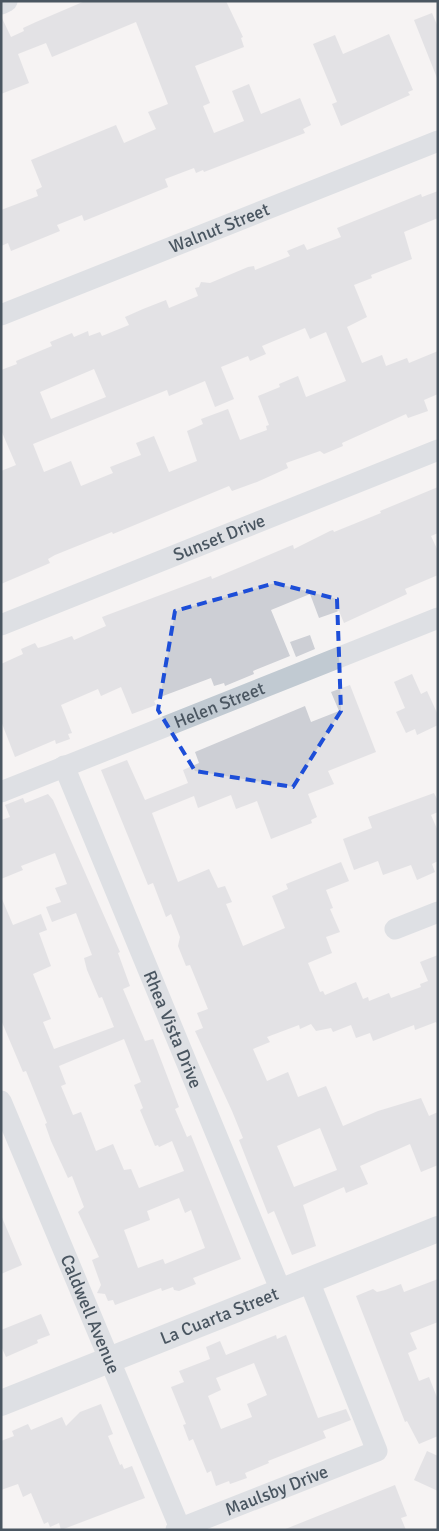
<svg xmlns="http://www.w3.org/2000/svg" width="439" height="1531" viewBox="0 0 439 1531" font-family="Signika,sans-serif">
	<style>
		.building { fill: #cdcfd5; fill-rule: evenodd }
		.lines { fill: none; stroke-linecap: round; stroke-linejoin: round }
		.minor { stroke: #c1cad2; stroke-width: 21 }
		.tertiary { stroke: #c1cad2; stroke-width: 26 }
		.marked { fill: none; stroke: #1d4ed8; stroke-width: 4; stroke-dasharray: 10 6; stroke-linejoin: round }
		.labels { text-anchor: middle; stroke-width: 4; stroke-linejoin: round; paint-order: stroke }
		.street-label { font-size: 18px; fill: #4a5661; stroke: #fff }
	</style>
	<rect width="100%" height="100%" fill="#f5f3f3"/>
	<path class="building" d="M85 1H226L243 37 241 38 244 47 195 66 210 103 203 106 214 133 244 121 232 91 249 84 261 114 300 98 311 125 303 129 305 133 204 172 203 170 196 173 194 168 165 179 168 187 84 221 82 215 57 225 60 231 11 251 8 243 1 246V210L38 196 36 190 42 187 31 160 116 125 124 143 156 129 148 112 168 104 136 22 52 57 46 43 18 54 29 83 1 94V16L11 37 24 31 23 28 36 22Z
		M432 13 438 27 437 78 414 20Z
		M389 34 413 90 408 92 410 95 341 126 332 104 337 102 313 44 335 35 343 54Z
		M438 191V218L404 232 412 259 371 275 372 278 354 285 367 317 347 327 362 363 382 355 386 366 407 358 409 363 438 351V394L424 400 428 411 408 418 406 414 342 443 343 446 324 454 320 451 286 463 288 468 257 482 232 491 229 486 113 534 112 532 55 555 48 559 50 563 1 584V471L16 465 1 430V370L17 364 16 361 52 346 50 342 72 333 74 337 88 331 89 336 100 332 102 336 129 325 125 317 143 309 166 300 169 308 198 296 195 288 199 287 201 282 210 283 248 267 254 266 255 270 290 256 287 251 304 244 307 250 341 237 337 228 421 194 422 197ZM305 328 310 339 326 332 346 381 306 397 298 376 279 384 280 387 258 396 269 425 266 426 267 430 240 440 228 409 201 419 203 424 187 431 197 461 169 472 154 436 136 443 141 455 110 467 113 473 81 486 71 461 44 472 33 444 167 390 169 396 205 381 215 407 234 399 221 367 248 356 250 361 266 354 262 346ZM94 369 106 397 51 419 40 392Z
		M438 487V533L431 536 438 551V575L405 589 407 594 344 623 339 611 319 618 310 594 271 610 290 656 253 671 254 674 225 686 224 683 214 686 211 678 163 696 154 701 156 705 132 714 121 687 101 696 98 689 61 705 72 733 68 734 70 739 56 744 55 740 15 757 1 721V664L23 654 21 649 35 643 38 648 45 646 72 636 74 640 106 626 102 617 211 576 212 579 290 546 293 545 294 549 330 531 333 530 334 532 381 513 380 511Z
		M310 635 315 649 296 657 290 642Z
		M412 674 421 694 427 691 438 715V725L417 735 415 729 406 733 396 712 405 708 394 682Z
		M350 685 376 752 328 771 334 784 308 794 317 817 311 820 312 823 271 839 257 801 236 809 231 795 198 808 194 796 152 813 178 882 209 869 218 888 225 886 232 902 226 904 243 946 285 928 272 896 288 889 286 884 341 862 349 881 326 890 333 908 330 909 340 932 326 937 332 953 308 963 320 992 323 991 325 995 356 982 363 999 368 997 369 1001 389 993 391 998 421 987 420 984 428 981 420 962 438 955V1025L436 1022 415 1030 414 1025 373 1041 370 1033 356 1038 351 1025 333 1032 331 1028 316 1031 311 1024 300 1029 299 1025 267 1037 270 1042 253 1049 267 1081 288 1072 298 1097 326 1086 343 1126 378 1111 421 1098 429 1116 438 1112V1165L421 1172 410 1144 360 1166 368 1184 346 1193 344 1187 303 1205 316 1246 292 1255 274 1211 268 1214 239 1140 243 1138 232 1111 195 1031 203 1028 197 1013 208 1009 190 965 186 966 178 946 180 937 171 914 166 917 153 883 148 885 101 770 127 760 145 800 188 783 183 770 199 763 195 752 305 706 311 722 339 711 331 692ZM320 1128 337 1170 294 1187 277 1146Z
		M434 793 438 801V812L431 815 438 831V861L432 864 435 872 417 880 411 865 383 875 378 861 354 870 343 839 372 828 368 817Z
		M48 794 53 800 120 952 118 953 130 986 123 989 145 1041 153 1039 179 1107 175 1109 187 1137 191 1135 241 1259 193 1278 196 1284 179 1291 174 1290 173 1287 162 1291 161 1288 115 1305 113 1300 108 1301 105 1294 97 1293 101 1285 92 1260 99 1257 78 1212 84 1207 72 1176 68 1178 51 1141 45 1124 47 1123 26 1071 23 1072 1 1020 2 899 13 925 41 914 47 930 39 933 51 966 33 974 51 1019 43 1022 54 1049 114 1027 102 997 99 998 87 970 84 958 92 955 76 913 52 922 46 907 61 902 55 888 67 884 55 853 21 866 23 870 1 879V820L10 817 5 805 23 798 25 803ZM124 1039 141 1082 134 1085 143 1108 140 1110 155 1146 158 1145 159 1147 172 1141 184 1171 139 1188 131 1169 124 1170 113 1144 96 1151 81 1112 73 1115 61 1086 66 1084 59 1066ZM179 1198 185 1213 191 1210 205 1248 165 1264 163 1259 138 1268 124 1230 150 1220 147 1211Z
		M1 1215 22 1265 1 1274Z
		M438 1279V1322L410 1333 417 1349 408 1353 419 1381 429 1377 438 1400V1436L419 1444 407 1421 405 1422 356 1296 373 1289 377 1292 385 1290 401 1284 404 1292Z
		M41 1314 50 1335 37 1340 38 1343 6 1357 1 1346V1330Z
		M276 1335 277 1339 286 1335 318 1418 346 1409 351 1420 323 1431 326 1438 268 1461 269 1463 245 1473 247 1478 230 1484 229 1481 216 1486 211 1471 207 1473 193 1439 189 1441 183 1425 186 1424 171 1387 184 1382 179 1371 210 1359 206 1347 220 1341 226 1355ZM254 1363 267 1395 247 1404 252 1417 221 1429 208 1396 221 1390 216 1378Z
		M101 1404 113 1434 108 1436 120 1465 122 1464 124 1469 132 1466 145 1498 61 1530 59 1523 50 1527 48 1522 44 1524 31 1493 23 1497 18 1484 1 1490V1441L14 1436 12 1431 28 1424 31 1430 62 1417 66 1426 80 1412Z
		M427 1451 438 1456V1491L414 1480Z
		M395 1485 407 1516 401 1518 406 1530H283Z"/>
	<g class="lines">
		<g class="minor">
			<path d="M1 4 7 1"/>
			<path id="s1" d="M1 315 438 141"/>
			<path id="s2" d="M1 625 438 450"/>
			<path id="s3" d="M64 766 281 1291"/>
			<path id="s4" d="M1 792 438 618"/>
			<path d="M395 929 438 912"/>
			<path id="s5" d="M1 1101 180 1528"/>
			<path id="s6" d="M176 1530 377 1451 309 1281"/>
		</g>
		<path class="tertiary" id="s7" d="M1 1403 438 1229"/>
	</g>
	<path d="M0 0H439V1531H0ZM275 583 337 599 341 711 293 787 195 771 158 710 175 611Z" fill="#f5f3f3" fill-opacity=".55" fill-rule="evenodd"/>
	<path class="marked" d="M275 583 337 599 341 711 293 787 195 771 158 710 175 611Z"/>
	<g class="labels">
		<g class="street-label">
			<text dy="6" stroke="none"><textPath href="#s1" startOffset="235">Walnut Street</textPath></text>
			<text dy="6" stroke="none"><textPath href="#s2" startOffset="235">Sunset Drive</textPath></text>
			<text dy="6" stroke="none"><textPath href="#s4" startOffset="235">Helen Street</textPath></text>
			<text dy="6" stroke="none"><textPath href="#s3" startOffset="285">Rhea Vista Drive</textPath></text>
			<text dy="6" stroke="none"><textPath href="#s5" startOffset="231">Caldwell Avenue</textPath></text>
			<text dy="6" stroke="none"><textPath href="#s7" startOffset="235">La Cuarta Street</textPath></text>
			<text dy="6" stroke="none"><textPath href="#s6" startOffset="108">Maulsby Drive</textPath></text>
		</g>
	</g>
	<rect width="439" height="1531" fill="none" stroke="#4a5661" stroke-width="5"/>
</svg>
